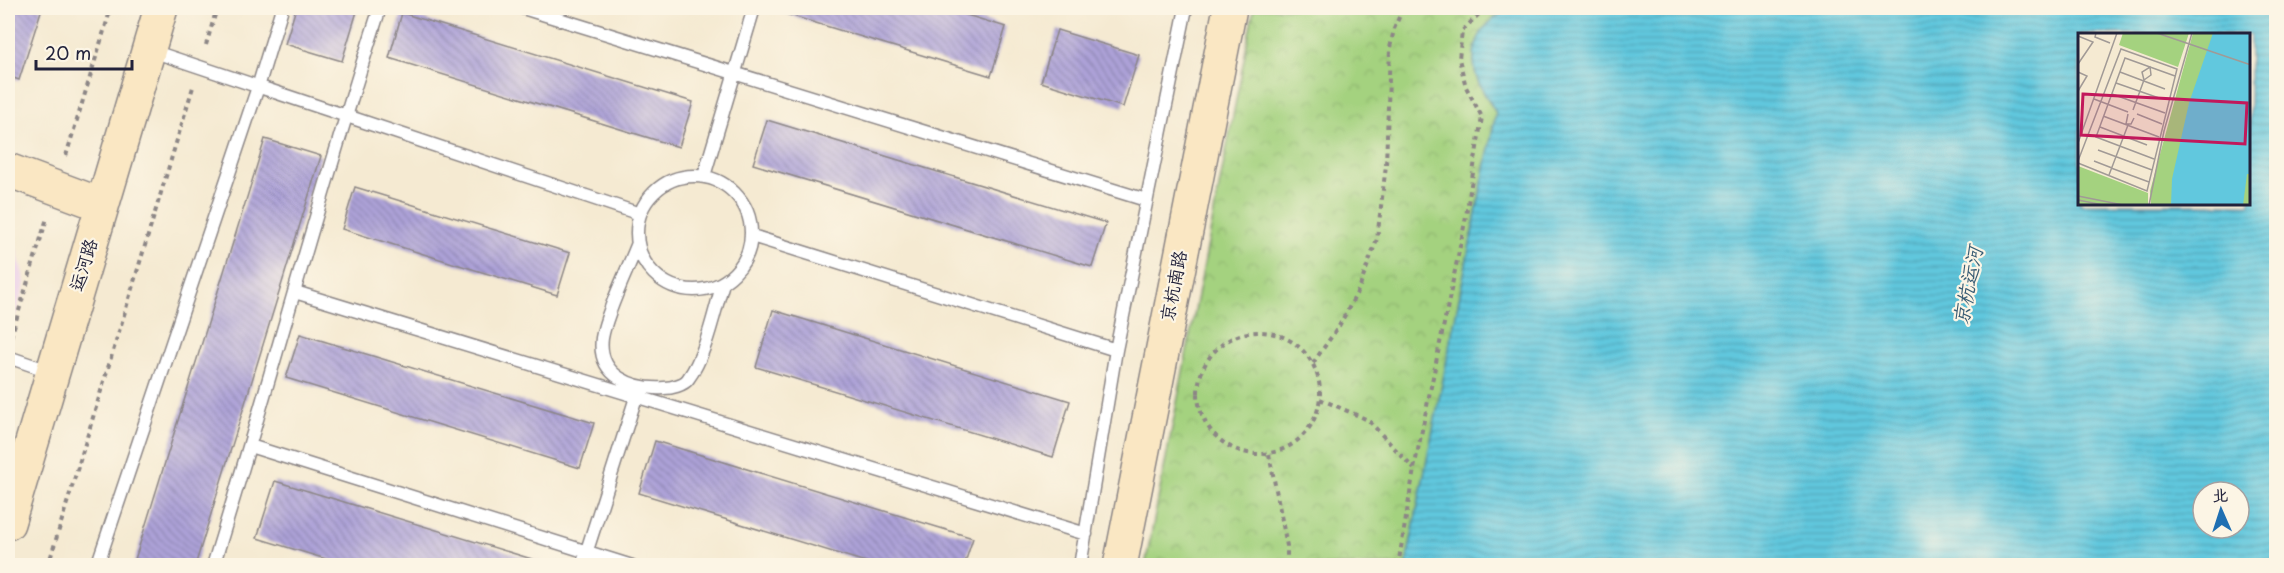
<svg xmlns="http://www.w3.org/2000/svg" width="2284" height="573" viewBox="0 0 2284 573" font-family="'Playpen Sans','LXGW WenKai TC',sans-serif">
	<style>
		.built { fill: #ecd1ea }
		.park { fill: url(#park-crowns); stroke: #637a5d; stroke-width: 1.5 }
		.water { fill: url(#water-rules); stroke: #42758c; stroke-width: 1.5; fill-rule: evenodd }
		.building { fill: url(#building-back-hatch) }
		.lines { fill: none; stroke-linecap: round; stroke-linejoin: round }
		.lane-casing { stroke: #8c8686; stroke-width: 15 }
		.secondary-casing { stroke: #8c8686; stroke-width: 36 }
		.path { stroke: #8c8686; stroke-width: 4; stroke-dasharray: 4.5 4.5; stroke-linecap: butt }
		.lane { stroke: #fff; stroke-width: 12 }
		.secondary { stroke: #fae7c3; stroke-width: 33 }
		.labels { text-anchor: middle; stroke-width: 4.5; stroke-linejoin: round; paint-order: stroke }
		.street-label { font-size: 18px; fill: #22223b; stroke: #fcf5e5 }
		.water-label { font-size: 20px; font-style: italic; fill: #385c74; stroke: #fcf5e5 }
		.inset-road { fill: none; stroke: #a19a96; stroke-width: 1.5 }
		.view { fill: #c2185b; fill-opacity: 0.15; stroke: #c2185b; stroke-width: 3 }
		.inset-edge { fill: none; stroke: #22223b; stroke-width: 3 }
	</style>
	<defs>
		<pattern id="park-crowns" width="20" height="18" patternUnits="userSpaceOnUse" patternTransform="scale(1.5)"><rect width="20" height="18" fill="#a4d27f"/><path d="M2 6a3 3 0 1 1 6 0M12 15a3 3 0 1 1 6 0" fill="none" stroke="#8db46f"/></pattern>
		<pattern id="water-rules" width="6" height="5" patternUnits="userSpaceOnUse" patternTransform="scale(1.5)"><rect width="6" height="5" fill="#61c8de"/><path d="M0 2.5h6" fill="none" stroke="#50a2b5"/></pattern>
		<pattern id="building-back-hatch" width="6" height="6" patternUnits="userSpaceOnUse" patternTransform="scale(1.5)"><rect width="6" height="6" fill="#ada2d8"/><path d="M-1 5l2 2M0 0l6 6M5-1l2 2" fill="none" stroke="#8c84b0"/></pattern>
	</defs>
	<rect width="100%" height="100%" fill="#fcf5e5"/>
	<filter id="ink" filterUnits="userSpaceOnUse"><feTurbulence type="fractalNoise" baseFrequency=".0167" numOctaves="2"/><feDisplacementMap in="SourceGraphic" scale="12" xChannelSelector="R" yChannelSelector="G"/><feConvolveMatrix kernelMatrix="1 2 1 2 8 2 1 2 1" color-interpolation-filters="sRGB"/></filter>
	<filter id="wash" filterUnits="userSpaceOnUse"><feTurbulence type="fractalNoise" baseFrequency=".008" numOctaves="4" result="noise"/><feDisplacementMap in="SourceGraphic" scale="24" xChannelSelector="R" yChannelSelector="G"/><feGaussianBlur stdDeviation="1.35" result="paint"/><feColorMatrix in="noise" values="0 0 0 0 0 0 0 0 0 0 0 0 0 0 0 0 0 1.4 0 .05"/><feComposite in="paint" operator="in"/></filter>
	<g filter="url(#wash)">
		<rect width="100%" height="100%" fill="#f5ead2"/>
		<path class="built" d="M8 215 25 283 8 341Z"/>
		<path class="park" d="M1254 8H1513C1484 19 1468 44 1476 75 1479 88 1490 102 1496 113L1406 565 1145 566Z"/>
		<path class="water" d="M1513 8H2276V565H1406L1496 113C1490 101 1479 88 1476 75 1468 44 1484 19 1513 8ZM2080 34H2250V204H2080ZM2203 492H2239V528H2203Z"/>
		<g id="blocks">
			<path class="building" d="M8 8H42L19 80 8 76Z
				M296 8H358L342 61 285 44Z
				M788 8H944L1006 27 991 76 786 14Z
				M402 13 693 102 679 147 389 58Z
				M1057 30 1139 55 1123 107 1041 82Z
				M767 120 1106 223 1092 267 753 164Z
				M265 139 321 156 195 566H133Z
				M355 187 570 253 557 295 342 229Z
				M773 310 1070 401 1053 457 756 367Z
				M300 334 594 423 580 468 286 378Z
				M655 441 973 538 964 566H879L639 493Z
				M275 481 545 563V566H349L257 538Z"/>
		</g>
	</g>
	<g filter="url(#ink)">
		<use href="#blocks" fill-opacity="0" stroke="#8c8686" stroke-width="1.5"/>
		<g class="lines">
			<defs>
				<path id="lane" d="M523 8 1146 200
					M149 50 640 214
					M637 233a57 57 0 1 1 114 0a57 57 0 1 1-114 0Z
					M704 176 754 8
					M752 236 1116 350
					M638 243C628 269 606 313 602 338 597 376 633 390 664 388 671 388 684 385 688 379 706 355 714 312 723 283
					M295 292 1086 534
					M8 357 52 372
					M250 446 632 566
					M97 566 258 87 282 8
					M213 566C271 380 320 192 380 8
					M582 566 638 391
					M1080 566 1116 350 1186 8"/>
				<path id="secondary" d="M8 170 102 205
					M8 523 161 8
					M1120 566 1230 8"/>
			</defs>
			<use href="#lane" class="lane-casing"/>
			<use href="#secondary" class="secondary-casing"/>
			<path class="path" d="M206 45 217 8
				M66 156 111 8
				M1198 393a61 61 0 1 1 122 0a61 61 0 1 1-122 0Z
				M11 337 47 218
				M1313 363 1339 326 1359 289 1377 239 1386 165 1390 48 1394 29 1403 8
				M1320 399 1368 420 1414 469
				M1269 454 1287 546V566
				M48 566 193 87
				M1398 566 1414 469 1465 222 1482 117 1466 87 1459 59 1462 31 1485 8"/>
			<use href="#lane" class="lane"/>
			<use href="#secondary" class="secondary"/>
		</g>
	</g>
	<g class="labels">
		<g class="street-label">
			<text transform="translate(84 265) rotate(-73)" y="6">运河路</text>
			<text transform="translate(1174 286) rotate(-79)" y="6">京杭南路</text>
		</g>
		<g class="water-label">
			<text transform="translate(1968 286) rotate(-79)" y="7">京杭运河</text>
		</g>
	</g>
	<g transform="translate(2078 33)">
		<rect width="172" height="172" fill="#f5ead2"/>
		<path d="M45 0H111L100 34 41 12ZM115 0 136 1 111 72 93 172H73L72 158ZM172 120V172H165L164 168ZM0 133 70 160V172H0Z" fill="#a4d27f"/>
		<path d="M135 0H172L173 141H169L165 172H93L94 146 111 70Z" fill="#61c8de"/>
		<path class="inset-road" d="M18 0 17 4 32 10M79 0 173 32M0 3 15 9 0 31M0 39 9 43 0 58M42 39 87 56M38 50 81 65M34 61 87 80M16 66 50 79M55 77 66 47 64 39 72 34 73 42 66 47M50 81 48 91H53L56 85M59 81 84 91M25 83 81 104M22 94 69 112M0 110 39 0M20 117 74 137M76 126 18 104 47 25 97 43M0 128 43 16 99 36 69 158 0 130M16 128 34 135M33 135 71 149M31 142 50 92M0 163 45 172M0 167 25 172M71 172 86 98 114 0"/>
		<path class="view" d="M5 61 169 70 167 111 3 102Z"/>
		<rect width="172" height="172" class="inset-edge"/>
	</g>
	<rect width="2284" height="573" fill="none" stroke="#fcf5e5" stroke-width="30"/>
	<g transform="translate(2221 510) rotate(357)"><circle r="28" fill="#fcf5e5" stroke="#a5a1a1" stroke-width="1.5"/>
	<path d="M0-4.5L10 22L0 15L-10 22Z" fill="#1f6fb2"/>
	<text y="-9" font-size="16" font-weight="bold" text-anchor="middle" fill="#22223b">北</text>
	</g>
	<path d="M36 60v9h96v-9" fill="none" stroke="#22223b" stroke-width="3"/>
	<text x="45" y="60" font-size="18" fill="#22223b" stroke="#fcf5e5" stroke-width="4.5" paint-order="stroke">20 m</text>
</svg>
